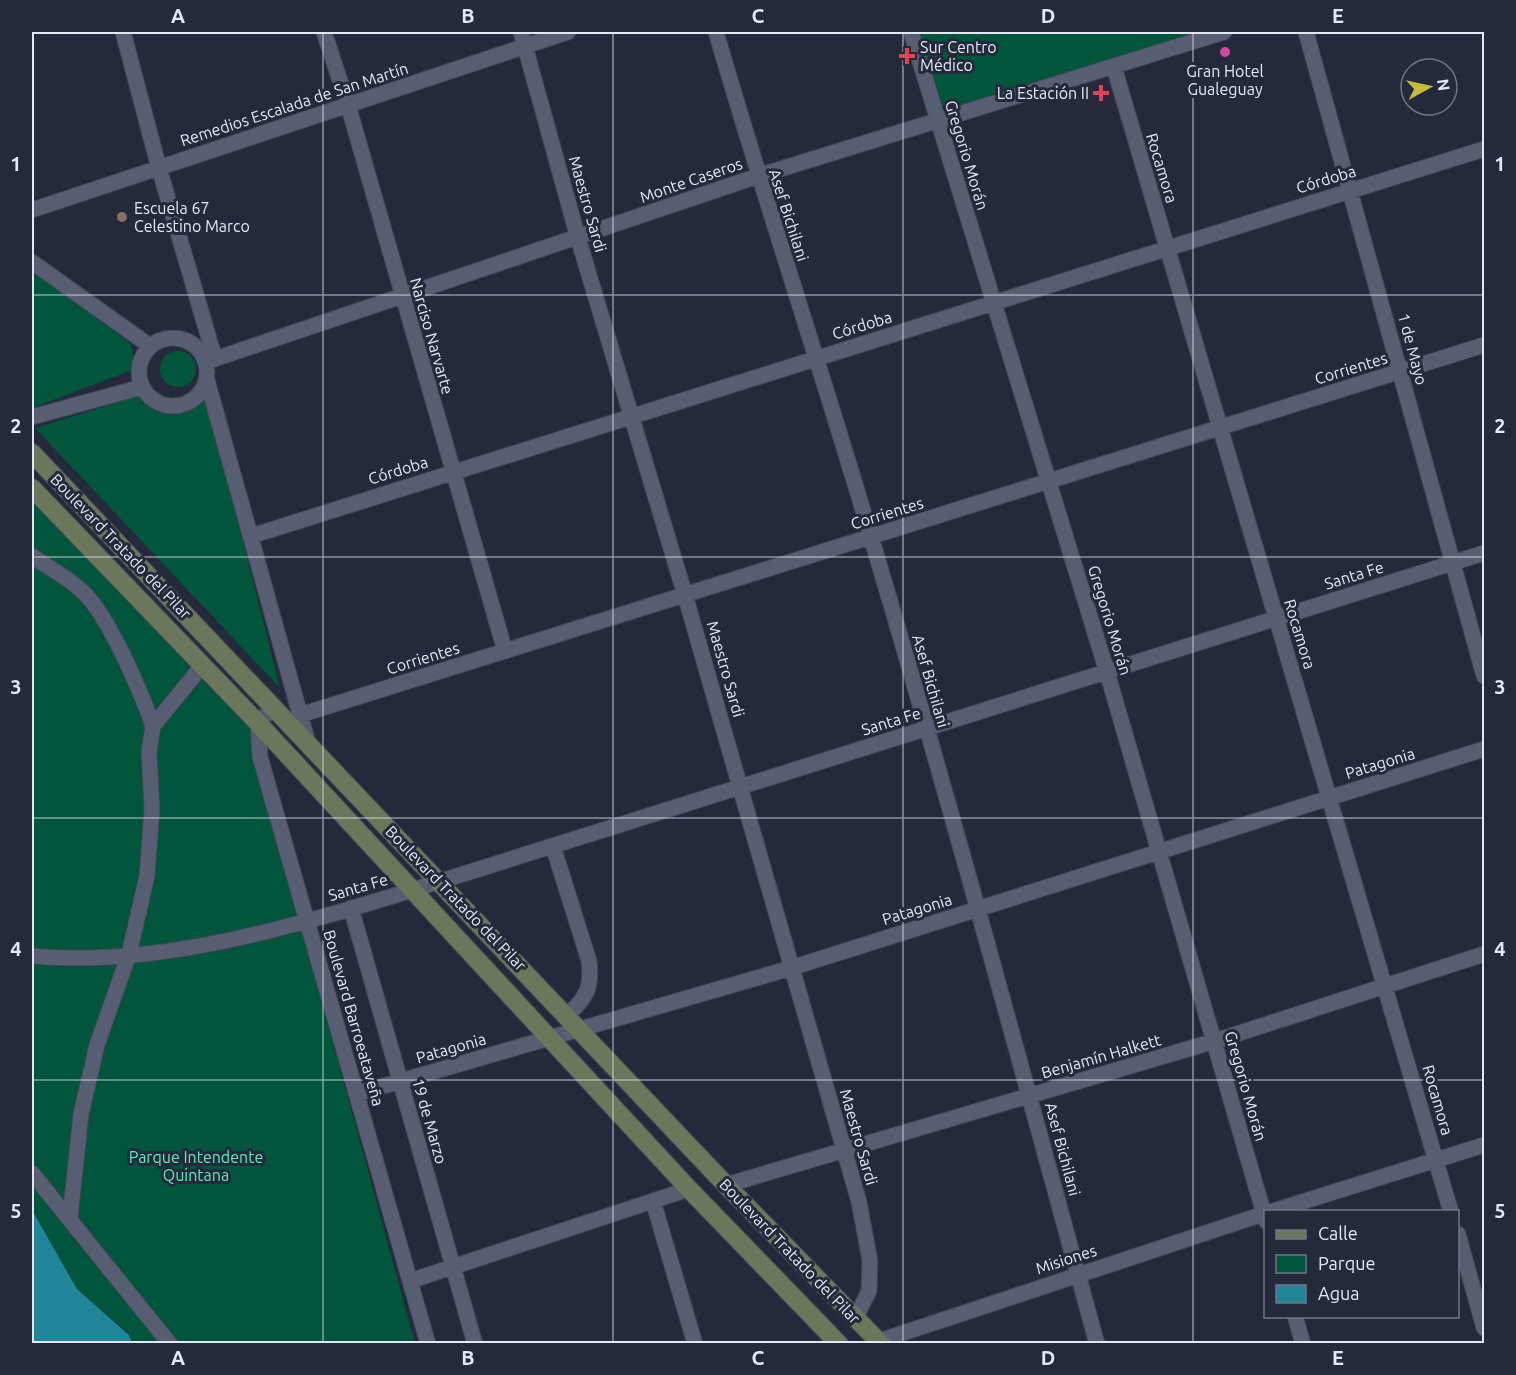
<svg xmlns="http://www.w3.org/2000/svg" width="1516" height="1375" viewBox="0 0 1516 1375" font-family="Ubuntu,sans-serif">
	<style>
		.green { fill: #00563c }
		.water { fill: #208599 }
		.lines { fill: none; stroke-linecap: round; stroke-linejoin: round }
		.street-casing { stroke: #414554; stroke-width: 17 }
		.secondary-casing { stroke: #414554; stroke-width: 20 }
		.street { stroke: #575e71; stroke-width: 15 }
		.secondary { stroke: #6b775b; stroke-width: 18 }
		.grid { fill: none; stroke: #e4e8f4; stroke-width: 1.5; stroke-opacity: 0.55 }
		.hotel-dot { fill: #d1479c; stroke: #242a3b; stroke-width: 2 }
		.health-dot { fill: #e0444e; stroke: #242a3b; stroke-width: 2 }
		.education-dot { fill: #8d6e63; stroke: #242a3b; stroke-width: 2 }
		.labels { text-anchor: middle; stroke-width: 6; stroke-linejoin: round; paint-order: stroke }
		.poi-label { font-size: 16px; fill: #e4e8f4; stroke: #242a3b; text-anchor: start }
		.street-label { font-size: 16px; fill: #e4e8f4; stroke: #242a3b }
		.park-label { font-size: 16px; fill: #5eecb6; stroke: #242a3b }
		.neatline { fill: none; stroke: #e4e8f4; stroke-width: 2 }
		.grid-label { font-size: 20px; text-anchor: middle; font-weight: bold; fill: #e4e8f4 }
	</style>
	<rect width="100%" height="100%" fill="#242a3b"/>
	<path class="green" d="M912 32H1220L938 120Z
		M32 270 131 344 135 369 32 408Z
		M160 369a18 18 0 1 1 36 0a18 18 0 1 1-36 0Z
		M206 394 273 660 280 688 35 428 141 395C157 421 191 420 206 394Z
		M32 497 250 728 256 761 415 1343H132L129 1334 77 1289 32 1210Z"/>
	<path class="water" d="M32 1210 77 1289 129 1335 132 1343H32Z"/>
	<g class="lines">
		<defs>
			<path id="street" d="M123 32 159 168 215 359
				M324 32 348 105 505 651
				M521 32 578 238 685 595 859 1202 870 1261 869 1291 855 1319
				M716 32C765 201 821 368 871 537 951 805 1023 1074 1097 1344
				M911 32 1107 672 1266 1221
				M1306 32 1484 676
				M1114 67 1451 1212
				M32 210 568 32
				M32 262 150 346
				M139 372a34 34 0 1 1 68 0a34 34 0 1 1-68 0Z
				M206 362 758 176 1224 32
				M207 380 308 743
				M32 417 142 387
				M251 536 1484 149
				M32 556C49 568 70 578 85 594 110 619 141 692 153 726
				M274 707 258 723 260 757 428 1344
				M300 715 1484 345
				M553 846 589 961C592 987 587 998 567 1015
				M351 908 475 1344
				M32 956C164 969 315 920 441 881L1484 553
				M356 1094 791 968 1484 749
				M32 1173 170 1344
				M726 1185 1215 1041 1484 954
				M653 1201 695 1344
				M1270 1212 1484 1145
				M70 1218 81 1114 97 1045 129 954 147 876 152 809 149 752 153 726 202 666
				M1458 1234 1484 1328
				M410 1281 689 1189
				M1295 1316 1303 1344
				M879 1341 1266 1213"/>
			<path id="secondary" d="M32 453 726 1185 881 1344
				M32 488 258 723 689 1189 839 1344"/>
		</defs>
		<use href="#street" class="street-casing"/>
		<use href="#secondary" class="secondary-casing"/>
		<use href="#street" class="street"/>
		<use href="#secondary" class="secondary"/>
	</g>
	<path class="grid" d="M323 32V1344M613 32V1344M903 32V1344M1193 32V1344M32 295H1484M32 557H1484M32 818H1484M32 1080H1484"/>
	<circle class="hotel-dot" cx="1225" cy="52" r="6"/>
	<g class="health-dot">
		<path d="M904 47h6v6h6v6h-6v6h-6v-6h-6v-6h6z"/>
		<path d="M1098 84h6v6h6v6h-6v6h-6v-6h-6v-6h6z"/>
	</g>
	<circle class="education-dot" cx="122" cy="217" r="6"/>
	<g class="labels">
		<g class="poi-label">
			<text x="920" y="53">Sur Centro<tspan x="920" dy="18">Médico</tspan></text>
			<text x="1225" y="77" text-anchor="middle">Gran Hotel<tspan x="1225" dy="18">Gualeguay</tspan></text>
			<text x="1089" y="99" text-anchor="end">La Estación II</text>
			<text x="134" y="214">Escuela 67<tspan x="134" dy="18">Celestino Marco</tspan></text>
		</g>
		<g class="street-label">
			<text transform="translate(294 104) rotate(-18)" y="6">Remedios Escalada de San Martín</text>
			<text transform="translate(967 155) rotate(73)" y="6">Gregorio Morán</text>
			<text transform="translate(1162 168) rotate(73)" y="6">Rocamora</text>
			<text transform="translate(1326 179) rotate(-17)" y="6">Córdoba</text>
			<text transform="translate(691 180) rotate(-19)" y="6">Monte Caseros</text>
			<text transform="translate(588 204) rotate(74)" y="6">Maestro Sardi</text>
			<text transform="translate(789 215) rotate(72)" y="6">Asef Bichilani</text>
			<text transform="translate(862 325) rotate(-17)" y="6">Córdoba</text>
			<text transform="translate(432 336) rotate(74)" y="6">Narciso Narvarte</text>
			<text transform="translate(1413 349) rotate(75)" y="6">1 de Mayo</text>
			<text transform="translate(1351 368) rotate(-17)" y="6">Corrientes</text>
			<text transform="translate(398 470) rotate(-17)" y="6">Córdoba</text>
			<text transform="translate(887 513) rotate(-17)" y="6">Corrientes</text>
			<text transform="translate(121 546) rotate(46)" y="6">Boulevard Tratado del Pilar</text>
			<text transform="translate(1354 575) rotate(-17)" y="6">Santa Fe</text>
			<text transform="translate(1110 620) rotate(73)" y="6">Gregorio Morán</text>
			<text transform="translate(1300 634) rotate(73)" y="6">Rocamora</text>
			<text transform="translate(423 658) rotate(-17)" y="6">Corrientes</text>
			<text transform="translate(726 669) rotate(74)" y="6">Maestro Sardi</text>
			<text transform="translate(931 681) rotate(74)" y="6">Asef Bichilani</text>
			<text transform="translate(891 721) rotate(-17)" y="6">Santa Fe</text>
			<text transform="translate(1380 763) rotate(-17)" y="6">Patagonia</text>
			<text transform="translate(358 887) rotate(-16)" y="6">Santa Fe</text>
			<text transform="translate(456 898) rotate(46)" y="6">Boulevard Tratado del Pilar</text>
			<text transform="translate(917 909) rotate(-17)" y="6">Patagonia</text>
			<text transform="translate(354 1018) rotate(74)" y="6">Boulevard Barroeataveña</text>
			<text transform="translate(451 1048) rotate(-16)" y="6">Patagonia</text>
			<text transform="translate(1101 1056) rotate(-16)" y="6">Benjamín Halkett</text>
			<text transform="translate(1246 1086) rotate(74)" y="6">Gregorio Morán</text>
			<text transform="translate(1438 1100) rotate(74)" y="6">Rocamora</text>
			<text transform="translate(430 1121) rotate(74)" y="6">19 de Marzo</text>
			<text transform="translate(859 1137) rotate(74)" y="6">Maestro Sardi</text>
			<text transform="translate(1063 1149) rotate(75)" y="6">Asef Bichilani</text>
			<text transform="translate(790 1251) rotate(46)" y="6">Boulevard Tratado del Pilar</text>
			<text transform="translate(1066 1259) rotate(-18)" y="6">Misiones</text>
		</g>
		<g class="park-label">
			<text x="196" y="1163">Parque Intendente<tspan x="196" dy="18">Quintana</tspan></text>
		</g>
	</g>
	<rect width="1516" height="1375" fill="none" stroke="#242a3b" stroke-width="66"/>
	<rect x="1264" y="1210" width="195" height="108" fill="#242a3b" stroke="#717685" stroke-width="1.5"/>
	<rect x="1276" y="1230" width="30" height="9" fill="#6b775b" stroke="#717685" stroke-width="1.5"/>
	<text x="1318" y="1240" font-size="18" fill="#e4e8f4">Calle</text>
	<rect x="1276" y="1255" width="30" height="18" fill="#00563c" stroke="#717685" stroke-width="1.5"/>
	<text x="1318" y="1270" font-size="18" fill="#e4e8f4">Parque</text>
	<rect x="1276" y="1285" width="30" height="18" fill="#208599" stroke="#717685" stroke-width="1.5"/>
	<text x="1318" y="1300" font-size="18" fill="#e4e8f4">Agua</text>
	<g transform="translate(1429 87) rotate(82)"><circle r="28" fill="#242a3b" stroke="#717685" stroke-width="1.5"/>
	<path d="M0-4.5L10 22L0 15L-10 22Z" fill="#c6bc3c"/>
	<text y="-9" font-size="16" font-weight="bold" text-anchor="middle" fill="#e4e8f4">N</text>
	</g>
	<rect x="33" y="33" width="1450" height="1309" class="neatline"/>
	<g class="grid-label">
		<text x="178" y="23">A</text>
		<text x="468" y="23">B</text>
		<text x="758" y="23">C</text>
		<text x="1048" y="23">D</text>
		<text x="1338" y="23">E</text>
		<text x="16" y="171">1</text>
		<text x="1500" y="171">1</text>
		<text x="16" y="433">2</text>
		<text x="1500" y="433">2</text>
		<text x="16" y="694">3</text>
		<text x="1500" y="694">3</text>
		<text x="16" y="956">4</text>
		<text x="1500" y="956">4</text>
		<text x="16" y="1218">5</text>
		<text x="1500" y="1218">5</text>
		<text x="178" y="1365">A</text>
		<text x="468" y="1365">B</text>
		<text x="758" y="1365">C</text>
		<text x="1048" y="1365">D</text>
		<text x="1338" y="1365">E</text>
	</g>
</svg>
